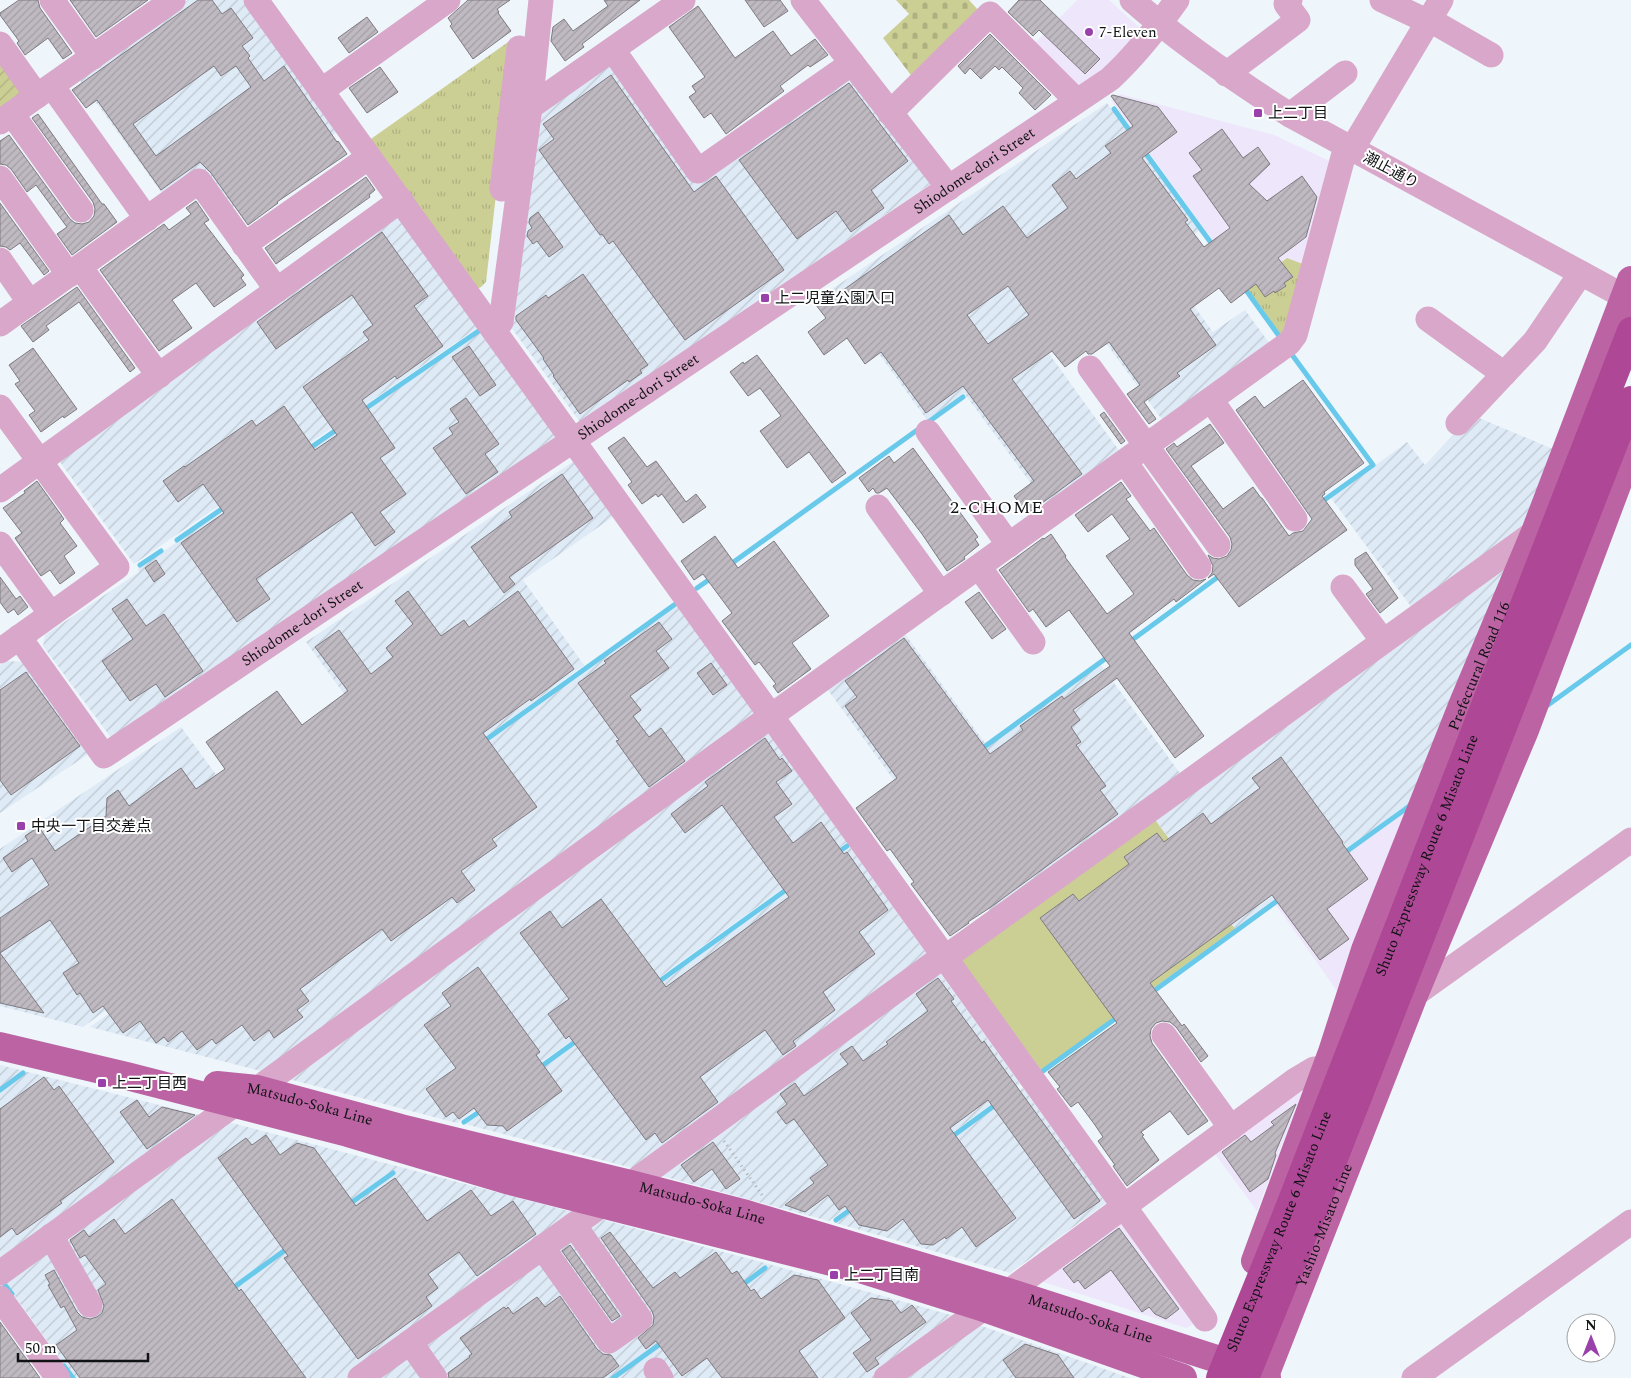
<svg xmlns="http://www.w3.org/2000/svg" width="1631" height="1378" viewBox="0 0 1631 1378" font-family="Spectral,'Noto Sans JP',serif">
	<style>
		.commercial { fill: #eee6fb }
		.industrial { fill: url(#industrial-furrows) }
		.grass { fill: url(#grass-tufts) }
		.cemetery { fill: url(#cemetery-stones) }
		.garden { fill: url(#garden-furrows) }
		.pitch { fill: #cccf94 }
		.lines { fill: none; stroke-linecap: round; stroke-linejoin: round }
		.stream { stroke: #68c9ea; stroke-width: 5 }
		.building { fill: url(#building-hatch); stroke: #7e7a80; fill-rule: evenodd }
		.path { stroke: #aaafb4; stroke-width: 3; stroke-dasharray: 1 4; stroke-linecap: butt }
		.minor { stroke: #d8a7c9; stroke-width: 25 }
		.major { stroke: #bb63a3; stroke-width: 28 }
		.highway-bridge { stroke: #ae4795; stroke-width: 28 }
		.poi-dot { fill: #9940ab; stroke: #fff; stroke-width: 2 }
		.labels { text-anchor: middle; stroke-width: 4; stroke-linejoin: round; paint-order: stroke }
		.poi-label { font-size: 15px; fill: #101214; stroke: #fff; text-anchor: start }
		.street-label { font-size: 15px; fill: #101214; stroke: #fff }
		.quarter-label { font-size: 18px; letter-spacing: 1px; fill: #101214; stroke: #fff }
	</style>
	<defs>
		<pattern id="industrial-furrows" width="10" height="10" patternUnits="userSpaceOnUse" patternTransform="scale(1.25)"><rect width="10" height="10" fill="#deeaf6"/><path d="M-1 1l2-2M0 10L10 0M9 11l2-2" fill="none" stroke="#bdc8d2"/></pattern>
		<pattern id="grass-tufts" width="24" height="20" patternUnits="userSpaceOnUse" patternTransform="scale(1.25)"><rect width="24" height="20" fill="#cccf94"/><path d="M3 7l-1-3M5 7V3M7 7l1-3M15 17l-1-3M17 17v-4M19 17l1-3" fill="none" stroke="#aeb17f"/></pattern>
		<pattern id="cemetery-stones" width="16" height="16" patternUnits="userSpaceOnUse" patternTransform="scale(1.25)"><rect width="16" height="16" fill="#cccf94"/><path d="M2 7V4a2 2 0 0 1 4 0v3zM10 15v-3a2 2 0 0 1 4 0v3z" fill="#aeb17f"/></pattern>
		<pattern id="garden-furrows" width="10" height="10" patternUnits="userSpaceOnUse" patternTransform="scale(1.25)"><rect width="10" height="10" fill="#cccf94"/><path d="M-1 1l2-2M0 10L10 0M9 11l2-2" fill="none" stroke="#aeb17f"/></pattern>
		<pattern id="building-hatch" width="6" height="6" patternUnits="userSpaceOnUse" patternTransform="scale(1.25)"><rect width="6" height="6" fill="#bfbac1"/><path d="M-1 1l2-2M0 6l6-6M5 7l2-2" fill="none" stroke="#a39fa5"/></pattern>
	</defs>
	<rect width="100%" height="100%" fill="#eef5fb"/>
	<path class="commercial" d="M1077 0H1109L1142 30 1113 63 1078 88 1034 44Z
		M1120 94 1274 135 1336 164 1308 266 1247 288 1111 100Z
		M1414 805 1340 995 1276 905Z
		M1296 1089 1303 1092 1257 1211 1213 1151Z
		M1119 1220 1194 1324 1186 1328 1037 1280Z"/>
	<path class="industrial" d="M188 0H245L340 130 229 211 199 171 164 196 79 79Z
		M613 61 699 179 849 71 932 183 580 422 508 323 531 120Z
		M1107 103 1199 231 1160 260 1213 332 1245 310 1273 348 1166 425 1084 313 1042 344 1123 456 1050 509 964 393 927 420 832 289Z
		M398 212 480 326 134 564 57 458Z
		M483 330 560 437 112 739 43 646 45 635 139 572 138 569Z
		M1472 415 1553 449 1525 526 1412 608 1331 498 1407 442 1425 465Z
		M577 459 617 514 523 580 584 665 490 734 493 737 676 604 757 717 265 1072 90 1027 416 792 306 642Z
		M1511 560 1418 797 1235 929 1153 817Z
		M902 630 985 743 1098 661 1182 776 992 914 825 686Z
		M6 661 28 662 87 744V755L0 813V665Z
		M181 727 291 876 83 1027 0 1006V849Z
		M767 730 847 842 457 1123 285 1078Z
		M850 847 929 957 636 1169 465 1124Z
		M938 970 1020 1084 829 1221 655 1174Z
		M0 1065 203 1116 0 1262Z
		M1023 1088 1106 1203 1010 1273 836 1223Z
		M224 1121 576 1213 346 1378H74L3 1280Z
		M596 1218 772 1265 958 1317 873 1378H373Z
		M976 1324 1130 1378H900Z"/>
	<path class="grass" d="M514 38 486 282 481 287 476 289 368 141Z
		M1287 258 1308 266 1284 339 1247 288Z"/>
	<path class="cemetery" d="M896 0H969L980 12 913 78 883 38 909 14Z"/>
	<path class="garden" d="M0 55 29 95 0 116Z"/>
	<path class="pitch" d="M1153 817 1235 929 1041 1070 959 958Z"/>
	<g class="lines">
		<path class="stream" d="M1114 109 1132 134
			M1144 151 1214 247
			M1243 286 1282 340
			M1290 352 1373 465 1320 503
			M362 411 480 330
			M927 423 963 397
			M307 450 339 428
			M177 540 226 506
			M140 565 161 551
			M728 566 920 428
			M697 588 713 577
			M1128 643 1222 574
			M1548 705 1631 645
			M487 739 674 605
			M980 750 1109 656
			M837 853 847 846
			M1343 854 1411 805
			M657 983 790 887
			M1151 993 1281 898
			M539 1068 579 1039
			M1043 1071 1119 1016
			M0 1090 23 1073
			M464 1122 482 1110
			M950 1138 998 1103
			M348 1205 393 1173
			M836 1220 854 1207
			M5 1285 12 1294
			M741 1286 765 1268
			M230 1290 288 1248
			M64 1366 73 1378
			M613 1378 663 1342"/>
	</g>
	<path class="building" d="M19 0H38L40 8 72 53 63 59 48 38 25 55 17 43 19 41 0 15V13Z
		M70 0H148L96 37Z
		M198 0H212L222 14 231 8 253 38 242 46 250 56 248 58 264 81 284 66 337 142 338 141 347 154 277 202 278 203 248 225 211 173 200 162 161 190 97 100 86 108 72 90ZM214 66 221 76 236 66 251 87 156 156 133 124Z
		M468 0H510L497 9 499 12 498 13 511 31 473 59 450 26 452 24 448 18Z
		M604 0H640L582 44 584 47 565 61 551 41 553 27 564 19 573 31 608 6Z
		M745 0H780L788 11 764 27Z
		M1019 0H1040L1100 59 1085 74 1039 30 1033 36 1008 12Z
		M698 6 735 58 773 31 791 56 815 39 828 55 810 67 808 65 780 86 784 91 726 134 711 113 704 118 689 97 696 92 692 86 705 77 669 27Z
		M367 17 378 32 349 53 338 38Z
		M990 34 1051 95 1035 110 1019 93 1023 88 1002 67 999 70 995 66 981 79 970 68 965 74 958 66Z
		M380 67 398 92 367 113 349 88Z
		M611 75 694 192 716 176 784 270 685 340 613 241 609 244 602 234 600 235 539 150 554 139 543 124Z
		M849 83 908 161 871 190 884 208 851 232 836 211 797 239 739 160Z
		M1113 95 1158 107 1177 132 1142 158 1188 220 1185 222 1204 247 1230 228 1193 176 1202 170 1189 153 1222 129 1243 158 1258 147 1270 164 1249 184 1267 201 1302 176 1317 197 1306 237 1278 258 1293 277 1284 283 1286 286 1275 293 1274 291 1265 297 1256 284 1231 303 1219 288 1190 309 1216 345 1177 373 1180 376 1144 402 1156 419 1149 424 1127 394 1140 385 1109 342 1092 354H1088L1086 351 1065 367 1052 351 1012 379 1082 474 1027 514 1014 496 1034 481 963 386 926 413 881 352 865 364 847 338 824 355 808 332 826 318 816 305 830 295 832 298 949 215 963 235 1003 206 1027 238 1068 208 1052 185 1070 171 1076 179 1111 153 1105 146 1133 126 1111 96ZM1008 286 1029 315 988 344 967 315Z
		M38 114 102 204H104L117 222 72 255 57 234 67 227 36 185 27 192 11 169 6 165 0 164V141L9 135 70 219 75 223 82 224 89 222 94 216 95 209 93 202 32 118Z
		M366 177 375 190 369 195 370 197 276 264 265 248Z
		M196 201 209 220 204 223 244 275 241 278 246 285 214 307 196 283 172 300 192 328 159 351 100 270 164 224 169 230 191 214 186 208Z
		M0 203 49 271 44 275 20 243 10 250 6 247 0 246Z
		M538 212 563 247 549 257 537 241 533 244 527 236 528 231 532 228 529 223 530 218Z
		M382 232 428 296 414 306 443 346 397 379 395 376 362 400 395 448 380 458 406 494 380 512 395 532 375 546 352 512 256 579 270 599 237 622 181 543 224 513 203 484 178 502 163 481 184 466 185 467 252 420 256 426 284 406 315 450 337 435 303 387 369 340 363 332 373 325 352 295 276 349 257 322Z
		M583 274 648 365 640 370 642 373 629 382 628 380 580 414 553 376 554 375 543 359 544 358 516 320V316L546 295 548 298Z
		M77 287 135 368 130 372 79 302 46 326 49 330 33 342 21 326Z
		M469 346 496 385 480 396 452 357Z
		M33 348 77 409 64 418 63 416 41 432 29 415 35 411 15 384 20 381 9 365Z
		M757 355 846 473 832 483 809 452 787 468 760 431 781 416 760 388 748 396 730 372 743 362 744 364Z
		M1303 380 1364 463 1324 492 1325 494 1322 496 1347 530 1239 607 1214 574 1208 578 1212 573 1213 566 1208 555 1213 558 1219 559 1227 556 1231 550 1232 544 1230 537 1166 449 1174 443 1177 447 1210 424 1224 443 1191 466 1223 509 1253 487 1261 498H1262L1289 536 1293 533 1303 531 1312 519 1236 410 1255 396 1264 408Z
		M466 398 499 444 485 454 498 472 466 494 433 448 453 434 449 428 459 422 450 409Z
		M1104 412 1125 441 1121 444 1100 415Z
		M624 437 647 467 656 461 686 502 696 494 706 507 683 523 662 494 658 497 656 494 642 504 628 485 632 482 608 448Z
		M913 448 978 537 975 539 979 545 964 557 965 559 947 571 922 534 887 488 879 493H876L873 488 869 492 859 478 889 456 894 463Z
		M562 474 593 518 509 577 515 584 504 593 471 547 512 517 509 512Z
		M37 481 64 519 60 523 77 546 64 556 75 573 60 584 50 570 41 576 15 538 22 533 3 508 25 493 24 491Z
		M1121 482 1131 496 1126 499 1150 531 1154 528 1187 575 1193 580 1200 581 1206 579 1176 602 1174 599 1129 633 1204 736 1175 758 1117 678 1073 710 1080 720 1071 727 1081 742 1076 745 1106 786 1100 790 1118 814 991 907 968 922 969 923 950 936 911 884 914 882 890 849 887 851 856 808 897 778 845 706 857 697 845 681 904 638 990 754 1023 730 1020 726 1062 696 1064 699 1110 666 1069 610 1046 627 1033 609 1029 612 999 570 1043 538 1044 539 1051 534 1066 556 1065 557 1107 614 1134 594 1106 556 1130 539 1112 514 1088 532 1075 515Z
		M715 536 738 568 774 541 829 616 792 643 811 669 778 693 773 686 776 684 759 662 755 665 722 621 732 613 703 574 694 580 681 561Z
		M1366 552 1398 598 1380 613 1366 594 1373 589 1355 565V559Z
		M156 560 165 574 154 582 145 568Z
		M0 577 16 599 20 596 28 607 18 615 14 609 8 613 0 602Z
		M408 591 441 636 464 620 469 627 518 591 574 669 531 701 530 699 483 733 537 807 492 839 497 846 461 871 475 890 457 903 452 897 391 941 382 929 300 989 309 1001 297 1010 303 1017 274 1038 269 1030 254 1041 242 1025 216 1044 212 1039 197 1050 182 1031 168 1042 164 1037 156 1043 140 1021 123 1033 103 1006 93 1013 80 993 77 995 63 973 79 963 50 920 0 953V918L49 885 32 858 12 872 3 858 28 841 25 836 39 827 55 851 106 816 107 798 118 790 129 806 181 768 196 789 225 769 206 742 277 691 302 725 348 691 315 647 339 630 371 674 393 657 386 648 413 624 395 601Z
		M979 592 1006 629 992 639 965 602Z
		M127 599 146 626 164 614 203 671 165 697 156 684 130 701 102 661 133 639 112 609Z
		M659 622 672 639 656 651 669 668 630 696 641 710 633 716 649 737 661 728 685 761 649 787 616 741 619 740 578 683 606 663 604 661Z
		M711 663 727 685 713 695 697 673Z
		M26 672 80 746 11 795 0 780V690Z
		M765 738 780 760 782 758 792 771 776 782 792 804 774 817 793 843 821 822 844 854 847 852 888 910 859 932 875 954 823 992 835 1010 793 1041 796 1046 783 1055 765 1030 700 1077 718 1102 662 1143 655 1133 646 1140 569 1036 566 1039 548 1014 569 999 520 933 550 911 562 928 601 899 666 987 789 897 722 805 685 833 671 814 708 786 705 782Z
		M1281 757 1343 842 1342 843 1368 879 1327 909 1349 939 1320 960 1272 895 1150 983 1182 1026 1184 1024 1208 1056 1201 1062 1176 1027 1170 1022 1162 1021 1156 1023 1151 1029 1150 1036 1152 1043 1208 1121 1188 1135 1170 1111 1141 1132 1144 1135 1142 1136 1159 1160 1127 1186 1113 1166 1115 1165 1098 1141 1103 1137 1095 1125 1078 1102 1071 1107 1057 1089 1060 1087 1048 1072 1117 1023 1040 918 1073 894 1079 901 1129 864 1124 857 1157 833 1164 842 1203 813 1211 824 1260 788 1252 778Z
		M0 953 44 1013 0 1003Z
		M478 967 540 1052 536 1055 562 1091 507 1131 503 1126 487 1125 474 1108 459 1119 453 1112 446 1117 426 1089 456 1068 424 1025 451 1006 442 993Z
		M938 978 954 999 951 1001 982 1043 984 1041 993 1054 1100 1201 1074 1219 988 1100 950 1128 1016 1218 976 1247 962 1227 946 1239 945 1237 933 1245 921 1244 903 1219 887 1231 859 1225 845 1206 839 1210 828 1195 805 1212 785 1205 814 1183 810 1178 828 1165 794 1119 786 1124 777 1112 787 1104 780 1094 795 1083 804 1096 848 1064 840 1054 852 1046 863 1061 888 1044 886 1042 928 1011 916 994Z
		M44 1077 54 1090 59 1086 114 1162 60 1201 62 1203 17 1235 12 1228 0 1237V1109Z
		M137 1100 149 1117 162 1107 195 1115 147 1149 120 1112Z
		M1296 1104 1275 1153 1276 1155 1268 1179 1250 1192 1222 1152 1245 1135 1251 1142 1274 1125 1271 1122Z
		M266 1135 280 1155 297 1143 314 1148 356 1206 395 1178 427 1221 471 1190 491 1216 513 1201 536 1234 477 1276 459 1252 428 1274 438 1288 426 1297 432 1306 358 1359 284 1258 288 1256 218 1158 246 1138 252 1145Z
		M713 1142 740 1179 726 1189 712 1169 694 1182 681 1165Z
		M172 1199 239 1291 241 1289 306 1378H80L56 1345 77 1330 64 1306 61 1308 48 1285 50 1284 45 1275 54 1270 77 1312 82 1317 90 1319 97 1317 102 1313 104 1306 98 1290 106 1284 85 1255 80 1258 70 1240 84 1230 89 1237 114 1219 125 1234Z
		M1119 1228 1179 1309 1166 1319 1155 1314 1149 1307 1142 1312 1111 1270 1085 1289 1078 1280 1074 1283 1063 1269Z
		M610 1232 653 1288 675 1272 680 1278 716 1252 732 1274 737 1271 751 1291 754 1289 761 1299 794 1275 818 1280 845 1318 799 1351 818 1378H722L707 1358 682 1376 656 1341 646 1349 638 1338 653 1325 654 1317 652 1311 601 1238Z
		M570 1245 620 1316 612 1321 562 1251Z
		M560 1296 597 1349 603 1354 611 1355 619 1366 603 1378H449L448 1373 470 1357 469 1356 472 1354 460 1338 504 1307 506 1309 508 1307 513 1314 537 1297 545 1307Z
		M871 1298 892 1301 901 1313 912 1305 926 1322 875 1358 879 1364 867 1372 853 1353 871 1340 851 1313Z
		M0 1322 40 1378H0Z
		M1025 1344 1058 1355 1074 1378H1016L1003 1360Z"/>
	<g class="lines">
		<path class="path" d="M724 1141 762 1195"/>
		<g class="minor">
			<path d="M52 0 93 57"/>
			<path d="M256 0 1205 1319"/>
			<path d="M803 0 949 188"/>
			<path d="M1132 0C1181 43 1235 80 1290 115L1625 297 1631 301"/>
			<path d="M1382 0 1429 22"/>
			<path d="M1430 20 1491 55"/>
			<path d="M0 44 37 96"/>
			<path d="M613 50 698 171 852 63"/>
			<path d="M1226 74 1298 20 1286 4 1290 0"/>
			<path d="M52 86 147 219"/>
			<path d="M321 91 448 0"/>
			<path d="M530 107 683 0"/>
			<path d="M890 113 990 14 1077 101"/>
			<path d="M12 114 81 210"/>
			<path d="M1290 115 1345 73"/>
			<path d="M0 122 173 0"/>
			<path d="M1352 149 1441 0"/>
			<path d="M0 178 69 275"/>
			<path d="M502 189 519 48"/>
			<path d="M244 245 369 157"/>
			<path d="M0 260 30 303"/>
			<path d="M80 267 159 376"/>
			<path d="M1428 319 1504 374"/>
			<path d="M0 324 199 181 277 290"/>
			<path d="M493 328 501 322 530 107 541 0"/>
			<path d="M1090 368 1218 545"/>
			<path d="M1211 400 1295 519"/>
			<path d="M0 407 117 567 0 651"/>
			<path d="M1458 423 1535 341 1581 273"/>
			<path d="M928 432 1009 545"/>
			<path d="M1125 462 1199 567"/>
			<path d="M0 490 401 200"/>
			<path d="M878 507 941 594"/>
			<path d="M0 544 51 614"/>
			<path d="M979 567 1033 642"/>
			<path d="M1343 587 1383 641"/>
			<path id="s1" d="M19 637 104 756 1110 79C1135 56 1157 28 1177 0"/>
			<path d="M946 957 1535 532"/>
			<path d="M1414 995 1631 840"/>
			<path d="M1164 1035 1231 1128"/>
			<path d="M257 1089 771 716 1289 343 1295 335 1346 146"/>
			<path d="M51 1236 90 1305"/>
			<path d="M542 1247 609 1341 640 1319 574 1225"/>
			<path d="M0 1273 235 1104"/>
			<path d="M1008 1292 1294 1081 1314 1069H1324"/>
			<path d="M0 1298 58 1378"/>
			<path d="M410 1342 435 1378"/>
			<path d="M656 1370 661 1378"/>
			<path d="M360 1378 603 1204 945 955"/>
			<path d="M886 1378 984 1308"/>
			<path d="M1414 1378 1631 1222"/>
		</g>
		<g class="major">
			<path d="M0 1046 127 1076 348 1133 510 1181 863 1270 984 1308 1183 1378"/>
			<path id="s2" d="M217 1085 257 1089 401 1128 631 1184 743 1213 1008 1292 1217 1359 1267 1378"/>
			<path id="s3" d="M1255 1261 1332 1052 1365 950 1464 701 1535 532 1631 280"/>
			<path id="s4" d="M1264 1378 1414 995 1525 730 1631 448"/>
		</g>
		<g class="highway-bridge">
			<path id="s5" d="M1220 1378 1284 1221 1631 331"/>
			<path d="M1245 1378 1325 1181 1631 400"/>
		</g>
	</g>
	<g class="poi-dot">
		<circle cx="1089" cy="32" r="5"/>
		<rect x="1253" y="108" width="10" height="10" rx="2.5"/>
		<rect x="760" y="293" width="10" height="10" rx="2.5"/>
		<rect x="16" y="821" width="10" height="10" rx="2.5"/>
		<rect x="97" y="1078" width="10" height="10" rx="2.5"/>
		<rect x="829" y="1270" width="10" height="10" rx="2.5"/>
	</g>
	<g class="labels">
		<g class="poi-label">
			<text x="1099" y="37">7-Eleven</text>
			<text x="1268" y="118">上二丁目</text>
			<text x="775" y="303">上二児童公園入口</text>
			<text x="31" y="831">中央一丁目交差点</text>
			<text x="112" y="1088">上二丁目西</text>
			<text x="844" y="1280">上二丁目南</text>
		</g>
		<g class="street-label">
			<text transform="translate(1391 170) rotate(28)" y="5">潮止通り</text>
			<text dy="5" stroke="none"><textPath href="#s1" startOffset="1195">Shiodome-dori Street</textPath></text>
			<text dy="5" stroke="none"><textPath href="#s1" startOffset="790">Shiodome-dori Street</textPath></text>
			<text dy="5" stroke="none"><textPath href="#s1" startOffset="385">Shiodome-dori Street</textPath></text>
			<text dy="5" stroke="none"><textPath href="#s3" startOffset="636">Prefectural Road 116</textPath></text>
			<text dy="5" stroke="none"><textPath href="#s5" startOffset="562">Shuto Expressway Route 6 Misato Line</textPath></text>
			<text dy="5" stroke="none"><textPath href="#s2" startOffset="95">Matsudo-Soka Line</textPath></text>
			<text dy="5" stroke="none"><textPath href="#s2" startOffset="500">Matsudo-Soka Line</textPath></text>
			<text dy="5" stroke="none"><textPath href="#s4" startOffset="164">Yashio-Misato Line</textPath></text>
			<text dy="5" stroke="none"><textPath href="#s5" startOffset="158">Shuto Expressway Route 6 Misato Line</textPath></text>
			<text dy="5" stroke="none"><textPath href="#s2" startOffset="905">Matsudo-Soka Line</textPath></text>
		</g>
		<g class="quarter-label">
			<text x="997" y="513">2-CHOME</text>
		</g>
	</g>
	<g transform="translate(1591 1338)"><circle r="24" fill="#ffffff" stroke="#9fa0a1"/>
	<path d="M0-4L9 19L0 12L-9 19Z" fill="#9940ab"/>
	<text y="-8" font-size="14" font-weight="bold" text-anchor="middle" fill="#101214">N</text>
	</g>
	<path d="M18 1353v8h130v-8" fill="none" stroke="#101214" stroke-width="2.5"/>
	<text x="25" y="1353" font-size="15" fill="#101214" stroke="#ffffff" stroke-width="4" paint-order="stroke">50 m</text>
</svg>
